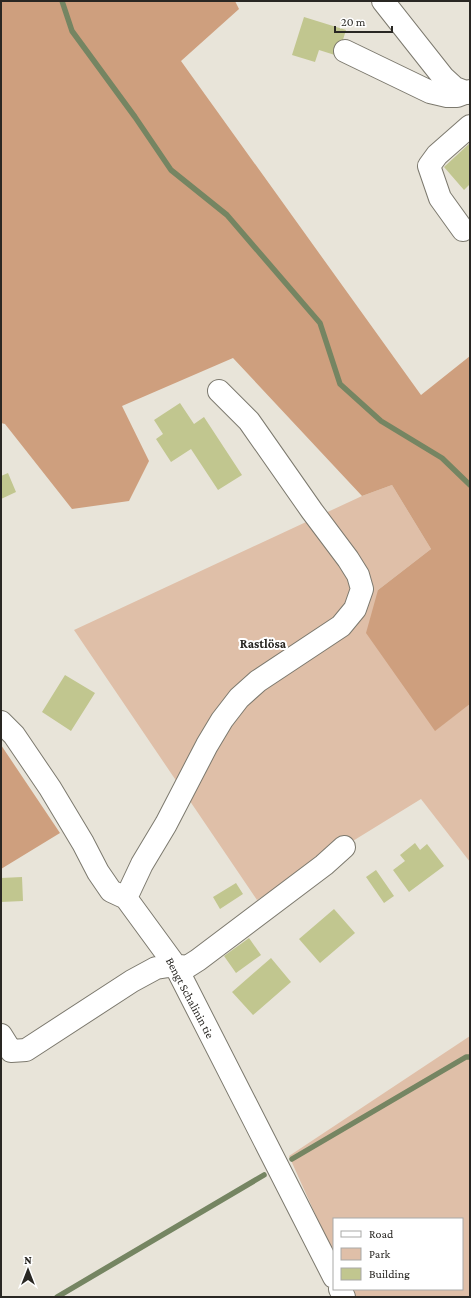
<svg xmlns="http://www.w3.org/2000/svg" width="471" height="1298" viewBox="0 0 471 1298" font-family="'Crimson Pro',serif">
	<style>
		.green { fill: #dfbfa8 }
		.forest { fill: #ce9f7e }
		.lines { fill: none; stroke-linecap: round; stroke-linejoin: round }
		.stream { stroke: #758562; stroke-width: 5.5 }
		.building { fill: #c1c68f }
		.minor-casing { stroke: #7c796e; stroke-width: 24 }
		.minor { stroke: #fff; stroke-width: 22 }
		.labels { text-anchor: middle; stroke-width: 4; stroke-linejoin: round; paint-order: stroke }
		.street-label { font-size: 12px; fill: #292723; stroke: #fff }
		.neighbourhood-label { font-size: 13px; font-weight: bold; fill: #292723; stroke: #fff }
	</style>
	<rect width="100%" height="100%" fill="#e8e4d9"/>
	<path class="green" d="M392 485 431 549 378 590 435 730 470 704V862L421 799 257 900 74 630 362 496Z
		M470 1036V1297H355L351 1289H462V1219H334V1256L289 1156Z"/>
	<path class="forest" d="M1 1H235L239 9 181 61 421 395 470 356V704L435 731 366 633 378 590 431 549 392 485 362 496 233 358 122 406 149 461 129 501 72 509 5 424 1 423Z
		M1 745 60 833 1 869Z"/>
	<g class="lines">
		<path class="stream" d="M62 1 72 31 135 117 171 170 227 215 320 323 340 384 381 421 442 458 470 485
			M292 1159 466 1057H470
			M57 1297 264 1175"/>
	</g>
	<path class="building" d="M304 17 346 30 338 56 319 50 315 62 292 55Z
		M470 143V184L464 190 444 167Z
		M180 403 194 424 204 417 242 475 218 490 191 449 171 462 156 439 163 434 154 420Z
		M8 473 16 492 1 499V476Z
		M65 675 95 693 71 731 42 712Z
		M415 843 420 850 427 844 444 866 409 892 393 870 405 861 400 855Z
		M376 870 394 896 384 903 366 877Z
		M22 877 23 901 1 902V878Z
		M236 883 243 894 220 909 213 897Z
		M334 909 355 933 320 963 299 939Z
		M249 938 261 955 236 973 224 956Z
		M271 958 291 982 253 1015 232 992Z"/>
	<g class="lines">
		<defs>
			<path id="minor" d="M383 1 443 77 455 88 468 93
				M345 51 430 92 447 96H457L470 91
				M463 230 440 198 429 166 437 155 470 126
				M1 722 14 735 50 788 83 843 98 872 111 891 126 898 175 965 334 1277
				M126 898 142 864 166 824 207 745 222 720 239 698 258 681 341 626 355 609 362 589 358 575 348 559 312 511 249 421 219 391
				M1 1035 11 1051 26 1050 132 981 156 968 175 965 187 967 198 960 324 865 344 847
				M340 1289 344 1297"/>
		</defs>
		<use href="#minor" class="minor-casing"/>
		<use href="#minor" class="minor"/>
	</g>
	<g class="labels">
		<g class="street-label">
			<text transform="translate(190 998) rotate(62)" y="4">Bengt Schalinin tie</text>
		</g>
		<g class="neighbourhood-label">
			<text x="263" y="648">Rastlösa</text>
		</g>
	</g>
	<rect width="471" height="1298" fill="none" stroke="#292723" stroke-width="4"/>
	<rect x="333" y="1218" width="130" height="72" fill="#ffffff" stroke="#a9a9a7"/>
	<rect x="341" y="1231" width="20" height="6" fill="#ffffff" stroke="#a9a9a7"/>
	<text x="369" y="1238" font-size="12" fill="#292723">Road</text>
	<rect x="341" y="1248" width="20" height="12" fill="#dfbfa8" stroke="#a9a9a7"/>
	<text x="369" y="1258" font-size="12" fill="#292723">Park</text>
	<rect x="341" y="1268" width="20" height="12" fill="#c1c68f" stroke="#a9a9a7"/>
	<text x="369" y="1278" font-size="12" fill="#292723">Building</text>
	<g transform="translate(28 1270)" stroke="#ffffff" stroke-width="3" paint-order="stroke">
	<path d="M0-3L7 15L0 10L-7 15Z" fill="#292723"/>
	<text y="-6" font-size="11" font-weight="bold" text-anchor="middle" fill="#292723">N</text>
	</g>
	<path d="M335 26v6h57v-6" fill="none" stroke="#292723" stroke-width="2"/>
	<text x="341" y="26" font-size="12" fill="#292723" stroke="#ffffff" stroke-width="3" paint-order="stroke">20 m</text>
</svg>
